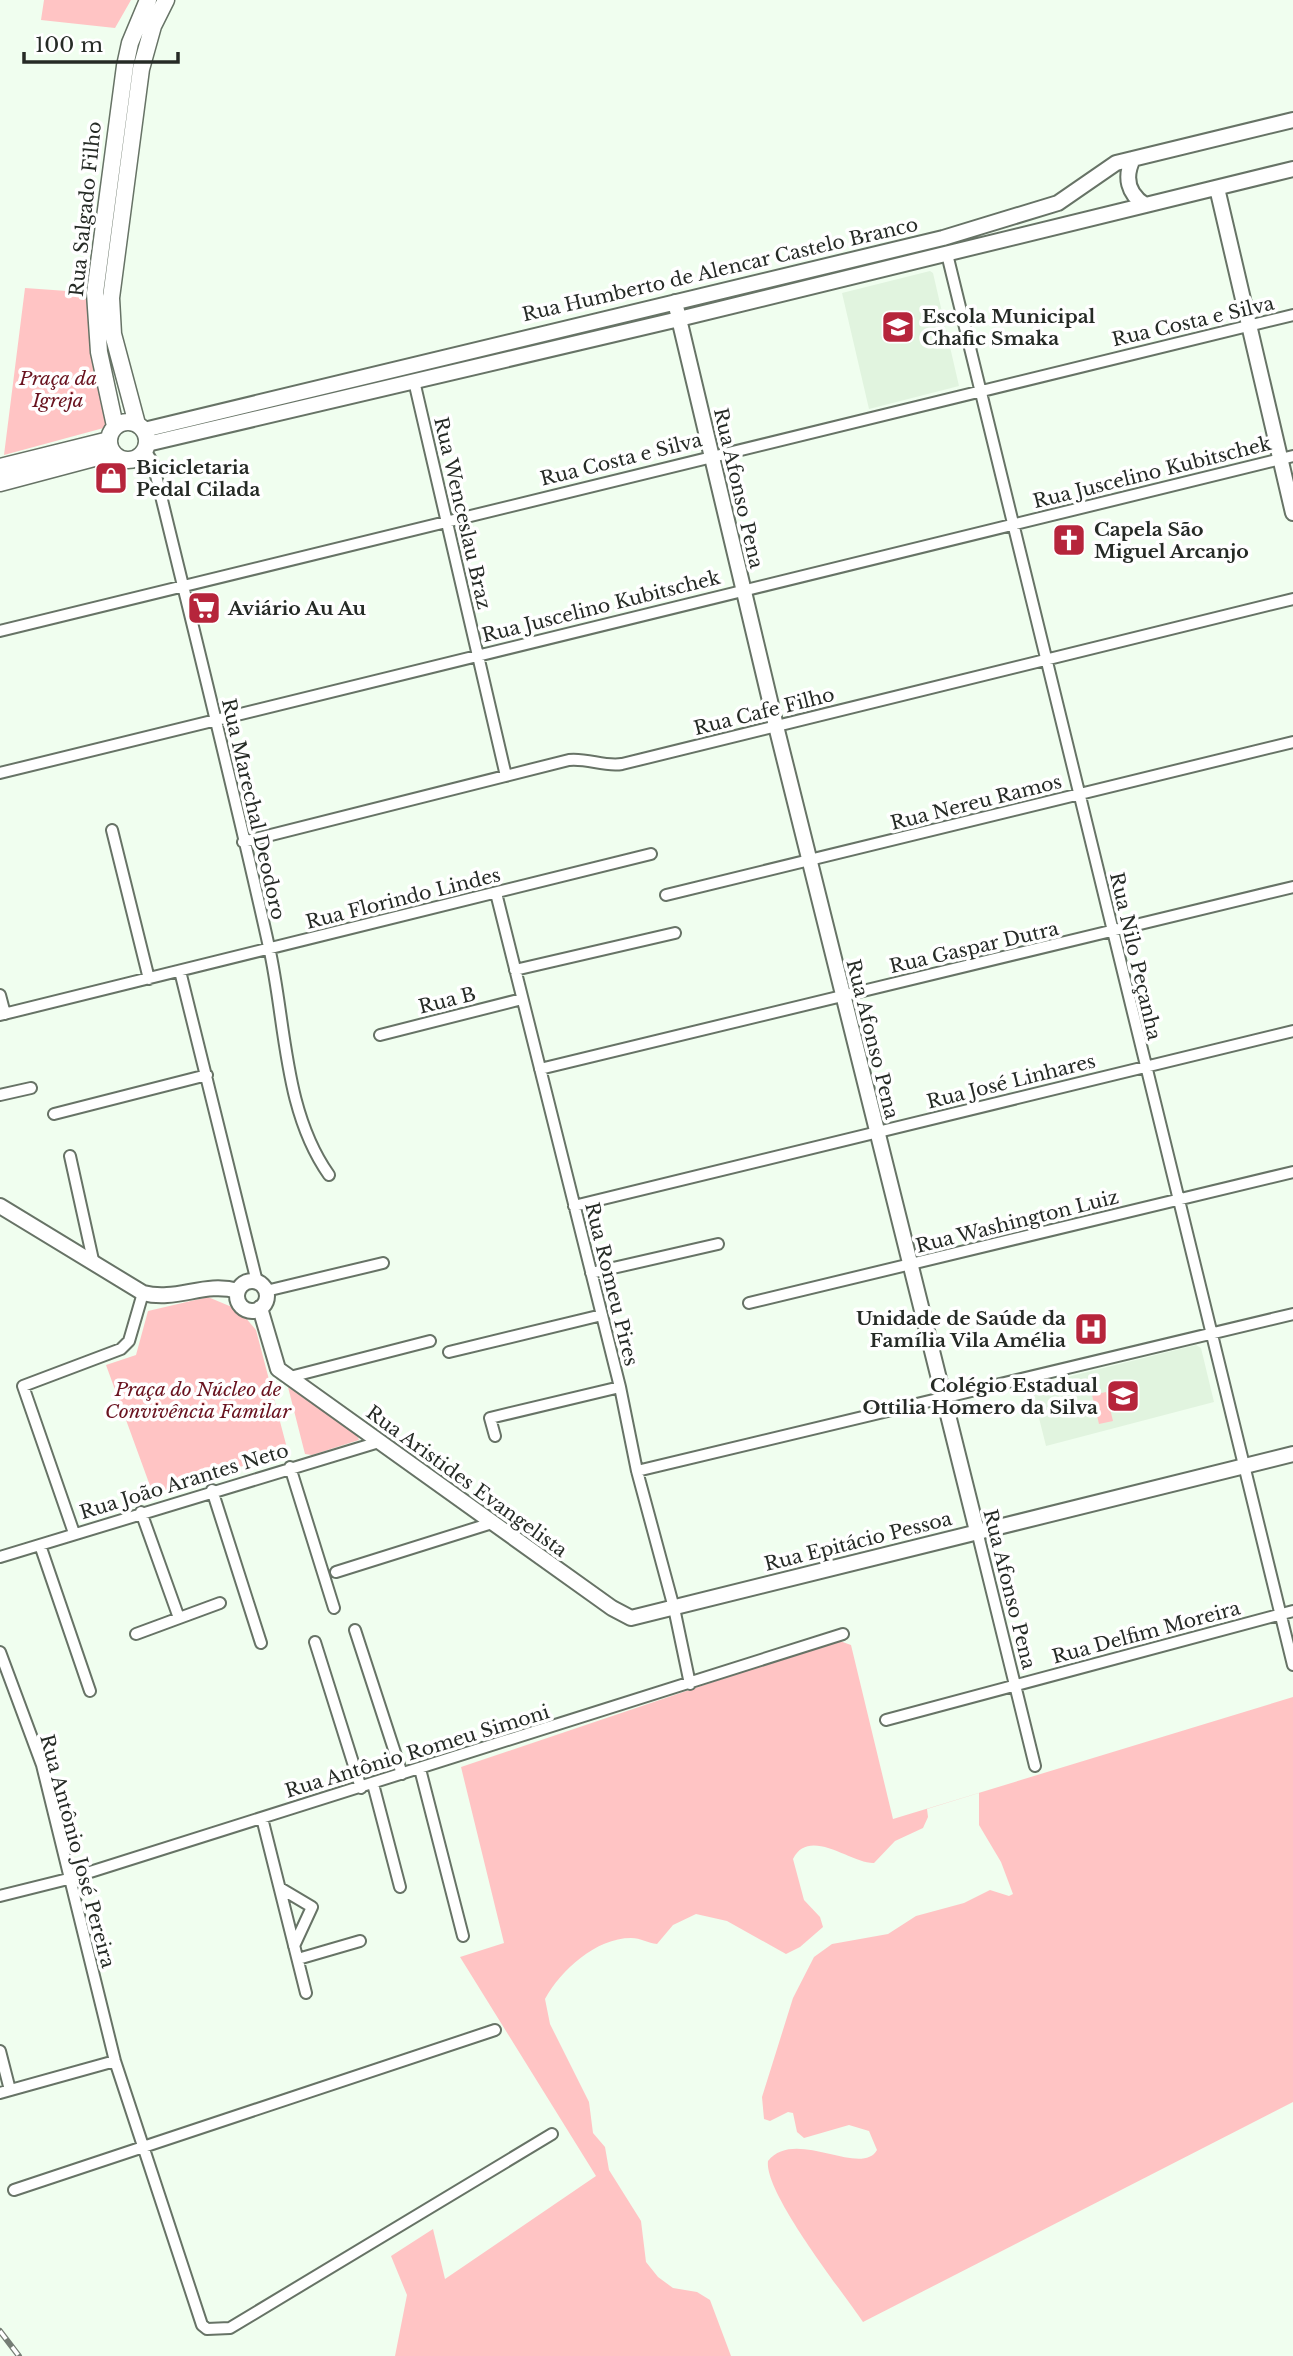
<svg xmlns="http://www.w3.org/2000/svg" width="1293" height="2356" viewBox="0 0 1293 2356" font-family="'Libre Baskerville',serif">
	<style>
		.built { fill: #e1f4df }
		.green { fill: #ffc4c4 }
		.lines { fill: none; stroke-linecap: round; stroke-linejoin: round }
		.minor-casing { stroke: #677366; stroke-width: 14 }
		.tertiary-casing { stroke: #677366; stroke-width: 18 }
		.secondary-casing { stroke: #677366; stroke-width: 19 }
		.minor { stroke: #fff; stroke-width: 10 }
		.tertiary { stroke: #fff; stroke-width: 14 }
		.secondary { stroke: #fff; stroke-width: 16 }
		.rail-casing { stroke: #757d75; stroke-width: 6 }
		.rail { stroke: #fff; stroke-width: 3.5; stroke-dasharray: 10; stroke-linecap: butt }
		.labels { text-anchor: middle; stroke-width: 7; stroke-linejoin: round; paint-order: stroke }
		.street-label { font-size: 19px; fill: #262b26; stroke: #fff }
		.poi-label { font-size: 19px; font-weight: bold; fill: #262b26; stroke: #fff; text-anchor: start }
		.park-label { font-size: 19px; font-style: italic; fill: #69131f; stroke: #fff }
	</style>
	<rect width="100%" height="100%" fill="#f0feef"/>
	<path class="built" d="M930 271 933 273 959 386 869 409 842 293Z
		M1196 1345 1201 1348 1214 1402 1046 1446 1031 1386Z"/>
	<path class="green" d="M44 0H131L115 28 41 20Z
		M25 288 95 293 111 426 4 455Z
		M208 1297 239 1310 256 1330 288 1452 153 1494 106 1365 136 1355 148 1311Z
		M288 1387 357 1435 359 1440 312 1455 305 1454Z
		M1106 1392 1113 1421 1099 1424 1092 1395Z
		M837 1640 851 1645 893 1819 1293 1697V2102L863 2322C842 2291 764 2193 768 2161 795 2127 861 2178 877 2150L869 2131 849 2125 804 2138 797 2132 793 2113 788 2112 770 2121 764 2119 762 2097 793 1998 814 1957 832 1944 888 1934 916 1916 964 1903 990 1890 1009 1896 1013 1894 1001 1862 979 1825V1793L927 1809 928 1817 923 1828 895 1841 874 1863C852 1864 809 1826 793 1859L804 1900 820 1917 823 1927 800 1947 786 1954 727 1921 696 1914 673 1925 657 1944C648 1943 641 1938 631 1938 596 1938 561 1970 545 1999L550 2024 589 2102 593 2133 605 2147 609 2170 641 2221 646 2262 658 2277 673 2288 697 2292 710 2300 731 2356H395L407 2295 391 2256 433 2229 445 2279 596 2176 460 1957 504 1943 461 1767Z"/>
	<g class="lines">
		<defs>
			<path id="minor" d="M947 254 1293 1665
				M414 381 506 776
				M145 450 153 463C192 624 233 785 269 947 286 1022 283 1110 329 1175
				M0 631 1293 315
				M0 773 1293 456
				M112 830 149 979
				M243 842 569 760C588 758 604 767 622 764L1293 599
				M496 893 620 1387 637 1471 674 1608 690 1684
				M666 895 1293 742
				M515 970 675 933
				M180 971 257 1282
				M0 995 5 1014
				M0 1015 651 854
				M380 1035 522 999
				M540 1069 1293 887
				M0 1095 31 1088
				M54 1114 207 1075
				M70 1156 93 1260
				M574 1206 1293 1031
				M591 1273 718 1244
				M266 1291 383 1263
				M749 1303 1293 1172
				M449 1352 602 1315
				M290 1377 430 1341
				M495 1436 490 1418 620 1387
				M290 1467 334 1608
				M637 1471 1293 1314
				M212 1490 261 1643
				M141 1512 179 1618
				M977 1531 1035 1766
				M74 1533 23 1386 121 1349 129 1341 143 1293
				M40 1545 90 1691
				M0 1557 379 1442
				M336 1572 492 1523
				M355 1630 402 1774
				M136 1634 220 1603
				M315 1642 361 1788
				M0 1652 42 1765 115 2061 202 2325 207 2329 230 2328 552 2134
				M886 1720 1293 1611
				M420 1769 463 1936
				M373 1784 400 1887
				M262 1818 306 1993
				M280 1888 312 1907 294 1946
				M0 1896 68 1879 843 1634
				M298 1959 360 1941
				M0 2051 10 2090
				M0 2093 115 2061
				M14 2190 495 2030"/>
			<path id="tertiary" d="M1133 159C1124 177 1128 194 1145 205
				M1217 188 1293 513
				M675 302 776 726 977 1531
				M144 430 943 238 1058 203 1116 163 1293 120
				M147 444 679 319 1293 169
				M0 1206 143 1293C177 1302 204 1281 238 1291
				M237 1296a15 15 0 1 1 30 0a15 15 0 1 1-30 0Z
				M260 1308 278 1369 612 1608 631 1618 1293 1454"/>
			<path id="secondary" d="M109 441a19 19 0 1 1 38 0a19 19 0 1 1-38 0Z
				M137 424 113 334 111 298 141 69 153 26 166 0
				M115 426 99 352 95 293 125 66 130 43 148 0
				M0 467 109 440
				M0 483 113 453"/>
		</defs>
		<use href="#minor" class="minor-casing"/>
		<use href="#tertiary" class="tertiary-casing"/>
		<use href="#secondary" class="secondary-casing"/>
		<use href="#minor" class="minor"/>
		<use href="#tertiary" class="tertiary"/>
		<use href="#secondary" class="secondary"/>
		<defs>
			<path id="rail" d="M0 2331 19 2356"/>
		</defs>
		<use href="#rail" class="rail-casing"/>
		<use href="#rail" class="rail"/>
	</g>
	<defs>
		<symbol id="school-square" viewBox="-11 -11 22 22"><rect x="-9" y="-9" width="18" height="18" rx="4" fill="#b6253b" stroke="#fff"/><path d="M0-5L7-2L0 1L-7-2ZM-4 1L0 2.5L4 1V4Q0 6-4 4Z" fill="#fff"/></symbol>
		<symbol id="shop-square" viewBox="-11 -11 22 22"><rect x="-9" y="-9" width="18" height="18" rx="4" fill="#b6253b" stroke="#fff"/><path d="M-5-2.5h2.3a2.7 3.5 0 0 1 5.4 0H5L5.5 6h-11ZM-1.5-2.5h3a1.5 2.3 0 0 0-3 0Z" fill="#fff"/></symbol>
		<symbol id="church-square" viewBox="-11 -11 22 22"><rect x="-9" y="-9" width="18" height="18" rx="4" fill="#b6253b" stroke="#fff"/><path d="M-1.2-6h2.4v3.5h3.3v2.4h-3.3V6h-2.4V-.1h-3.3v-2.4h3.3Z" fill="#fff"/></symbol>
		<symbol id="supermarket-square" viewBox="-11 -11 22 22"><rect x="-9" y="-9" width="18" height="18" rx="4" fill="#b6253b" stroke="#fff"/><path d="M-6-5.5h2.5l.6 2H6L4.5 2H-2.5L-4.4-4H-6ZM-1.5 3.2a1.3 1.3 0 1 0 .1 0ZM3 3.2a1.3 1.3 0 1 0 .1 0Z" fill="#fff"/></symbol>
		<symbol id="hospital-square" viewBox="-11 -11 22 22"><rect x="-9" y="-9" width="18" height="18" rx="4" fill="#b6253b" stroke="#fff"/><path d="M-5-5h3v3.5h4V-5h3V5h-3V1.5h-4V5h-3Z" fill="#fff"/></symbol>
	</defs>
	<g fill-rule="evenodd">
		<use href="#school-square" x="879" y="308" width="38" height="38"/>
		<use href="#shop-square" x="92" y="459" width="38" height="38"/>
		<use href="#church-square" x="1050" y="521" width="38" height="38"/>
		<use href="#supermarket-square" x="185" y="589" width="38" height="38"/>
		<use href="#hospital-square" x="1072" y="1310" width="38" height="38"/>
		<use href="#school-square" x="1104" y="1377" width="38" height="38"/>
	</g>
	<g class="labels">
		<g class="street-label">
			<text transform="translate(85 209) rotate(-84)" y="7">Rua Salgado Filho</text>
			<text transform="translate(720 269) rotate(-13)" y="7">Rua Humberto de Alencar Castelo Branco</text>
			<text transform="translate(1193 321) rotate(-13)" y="7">Rua Costa e Silva</text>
			<text transform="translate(621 459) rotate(-14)" y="7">Rua Costa e Silva</text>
			<text transform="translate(1152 472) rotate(-14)" y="7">Rua Juscelino Kubitschek</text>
			<text transform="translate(739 488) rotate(77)" y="7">Rua Afonso Pena</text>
			<text transform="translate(463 513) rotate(77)" y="7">Rua Wenceslau Braz</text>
			<text transform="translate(601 606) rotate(-14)" y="7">Rua Juscelino Kubitschek</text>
			<text transform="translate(764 711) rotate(-14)" y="7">Rua Cafe Filho</text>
			<text transform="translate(976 802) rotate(-14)" y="7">Rua Nereu Ramos</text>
			<text transform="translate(254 809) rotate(77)" y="7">Rua Marechal Deodoro</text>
			<text transform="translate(403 898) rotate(-14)" y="7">Rua Florindo Lindes</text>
			<text transform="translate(974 947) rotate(-13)" y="7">Rua Gaspar Dutra</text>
			<text transform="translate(1136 956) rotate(77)" y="7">Rua Nilo Peçanha</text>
			<text transform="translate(447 1000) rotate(-14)" y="7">Rua B</text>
			<text transform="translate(873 1039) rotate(76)" y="7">Rua Afonso Pena</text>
			<text transform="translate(1011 1081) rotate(-14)" y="7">Rua José Linhares</text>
			<text transform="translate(1017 1221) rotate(-14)" y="7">Rua Washington Luiz</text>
			<text transform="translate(612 1284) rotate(76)" y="7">Rua Romeu Pires</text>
			<text transform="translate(184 1481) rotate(-17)" y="7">Rua João Arantes Neto</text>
			<text transform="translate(467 1481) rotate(36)" y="7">Rua Aristides Evangelista</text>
			<text transform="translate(858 1541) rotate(-14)" y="7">Rua Epitácio Pessoa</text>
			<text transform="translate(1010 1589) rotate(76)" y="7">Rua Afonso Pena</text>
			<text transform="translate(1146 1632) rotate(-15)" y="7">Rua Delfim Moreira</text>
			<text transform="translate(417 1751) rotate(-17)" y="7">Rua Antônio Romeu Simoni</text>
			<text transform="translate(78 1851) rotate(75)" y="7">Rua Antônio José Pereira</text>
		</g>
		<g class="poi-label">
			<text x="922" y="323">Escola Municipal<tspan x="922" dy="22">Chafic Smaka</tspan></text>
			<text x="136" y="474">Bicicletaria<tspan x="136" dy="22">Pedal Cilada</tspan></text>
			<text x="1094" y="536">Capela São<tspan x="1094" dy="22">Miguel Arcanjo</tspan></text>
			<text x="228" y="615">Aviário Au Au</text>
			<text x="1066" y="1325" text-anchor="end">Unidade de Saúde da<tspan x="1066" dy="22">Família Vila Amélia</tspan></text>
			<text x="1098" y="1392" text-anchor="end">Colégio Estadual<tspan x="1098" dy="22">Ottilia Homero da Silva</tspan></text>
		</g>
		<g class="park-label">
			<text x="58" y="385">Praça da<tspan x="58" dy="22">Igreja</tspan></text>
			<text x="198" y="1396">Praça do Núcleo de<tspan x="198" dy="22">Convivência Familar</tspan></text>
		</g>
	</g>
	<path d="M24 52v10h154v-10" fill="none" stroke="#262b26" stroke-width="3.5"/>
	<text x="35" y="52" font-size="21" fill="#262b26" stroke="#ffffff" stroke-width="5" paint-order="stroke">100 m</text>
</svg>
